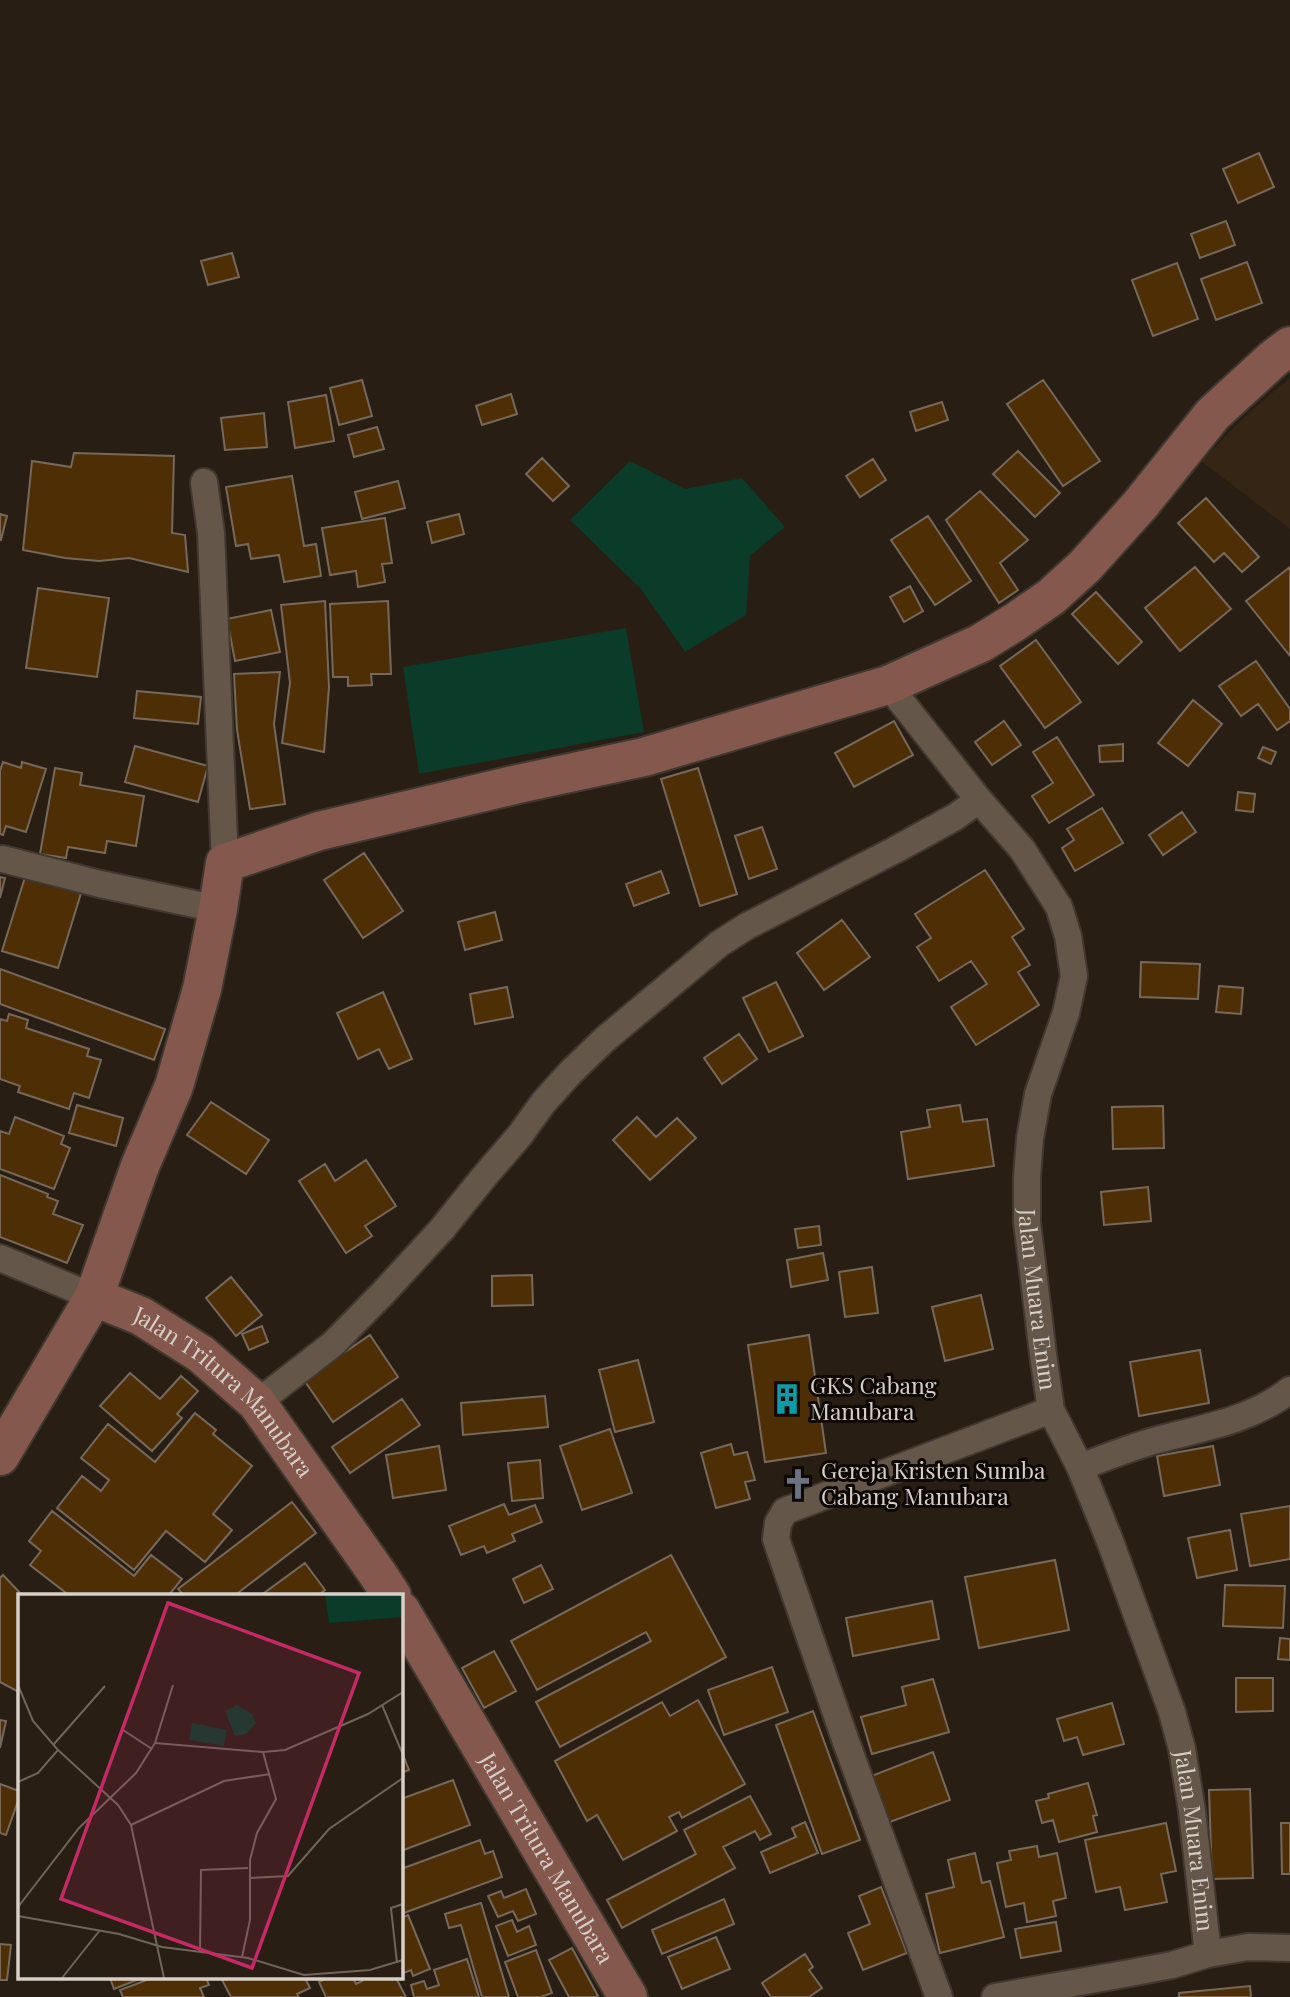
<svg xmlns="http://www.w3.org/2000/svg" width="1290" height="1997" viewBox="0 0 1290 1997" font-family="'Playfair Display',serif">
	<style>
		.built { fill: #342514 }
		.green { fill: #0b3b29 }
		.building { fill: #4d2e05; stroke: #76695b; stroke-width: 2 }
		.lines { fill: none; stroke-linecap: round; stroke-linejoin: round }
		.street-casing { stroke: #413831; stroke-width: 30 }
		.secondary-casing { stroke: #413831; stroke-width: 42 }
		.street { stroke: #64574a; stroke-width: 26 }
		.secondary { stroke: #84584c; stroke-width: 38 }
		.labels { text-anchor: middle; stroke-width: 6; stroke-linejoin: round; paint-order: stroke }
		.street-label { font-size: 23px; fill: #d7d0c9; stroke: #0e0905 }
		.poi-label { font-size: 23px; fill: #d7d0c9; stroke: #0e0905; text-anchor: start }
		.inset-road { fill: none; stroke: #6f655c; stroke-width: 2 }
		.view { fill: #c42a66; fill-opacity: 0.15; stroke: #c42a66; stroke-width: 3.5 }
		.inset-edge { fill: none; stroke: #d7d0c9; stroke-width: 3.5 }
	</style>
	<rect width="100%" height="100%" fill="#291e13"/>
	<path class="built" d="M1290 378V529L1201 461 1251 411Z"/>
	<path class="green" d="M630 461 685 489 742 478 785 527 750 556 746 615 685 652 641 589 570 520Z
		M626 628 644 732 419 774 403 667Z"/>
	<path class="building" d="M1259 153 1274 187 1238 203 1223 169Z
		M1226 221 1235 245 1200 258 1191 234Z
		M232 253 239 277 208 285 201 261Z
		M1247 262 1262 303 1216 320 1201 279Z
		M1177 263 1198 319 1153 336 1132 280Z
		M362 380 372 416 339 425 330 388Z
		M1043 380 1100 461 1063 486 1007 404Z
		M511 394 517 414 482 425 476 406Z
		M326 395 334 441 295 448 288 402Z
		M942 402 948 420 916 431 910 412Z
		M264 413 267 447 225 450 221 418Z
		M377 427 384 449 354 457 348 435Z
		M1018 451 1060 493 1035 517 993 474Z
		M74 453 174 456 172 533 185 535 188 572 129 558 99 561 65 558 23 550 32 461 71 467Z
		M542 458 569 486 553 501 526 474Z
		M873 459 886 480 860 497 846 476Z
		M292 476 304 546 316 544 321 576 284 582 279 555 251 559 248 544 236 546 226 487Z
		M398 481 405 508 362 519 355 492Z
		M980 491 1028 540 1000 563 1018 590 999 603 946 520Z
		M1206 498 1259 557 1242 572 1224 553 1214 562 1178 523Z
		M0 514 7 516 1 540H0Z
		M459 514 464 534 432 543 427 522Z
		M928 516 971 581 935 605 891 540Z
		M385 518 392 563 382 564 385 582 358 587 356 571 330 575 322 528Z
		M1195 567 1231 609 1180 651 1145 608Z
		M1290 567V656L1246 601Z
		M910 586 923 611 904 622 890 597Z
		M38 588 109 598 97 677 26 668Z
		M1096 592 1142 642 1118 664 1072 614Z
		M325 601 329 687 324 752 282 743 290 683 281 605Z
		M388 601 391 674H371L372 685 348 686V677H333L330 604Z
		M271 610 280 652 235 661 227 619Z
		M1036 640 1081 702 1045 728 1000 666Z
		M1256 661 1290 709V721L1277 730 1258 704 1241 716 1219 686Z
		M280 672 274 724 285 804 250 809 237 730 234 674Z
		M137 691 201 697 198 724 134 718Z
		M1193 700 1222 724 1188 766 1158 743Z
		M894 721 913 755 854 787 835 753Z
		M1004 721 1021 745 992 765 975 742Z
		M1057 737 1094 795 1049 823 1032 796 1053 783 1033 752Z
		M1123 744V761L1100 762 1099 746Z
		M135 746 208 766 198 802 125 782Z
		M1263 747 1276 752 1271 764 1258 758Z
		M3 762 21 768 22 762 46 769 26 832 6 826 3 835 0 834V771Z
		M55 768 82 773 80 785 144 796 136 846 107 841 105 853 68 847 66 858 40 854Z
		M698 768 737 894 700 906 661 779Z
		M1238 792 1255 794 1253 812 1236 810Z
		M1102 808 1123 843 1075 871 1062 848 1074 840 1067 829Z
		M1182 812 1196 832 1163 855 1149 835Z
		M762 827 777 869 749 879 735 836Z
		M364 853 403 911 363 938 324 880Z
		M985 870 1024 929 1012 937 1030 965 1018 972 1039 1005 976 1045 951 1007 987 984 971 961 939 981 917 947 931 938 915 914Z
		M661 871 669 893 634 906 626 884Z
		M26 874 82 890 58 968 2 951Z
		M0 877 5 878 0 898Z
		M495 912 502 940 465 950 458 922Z
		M842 920 870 957 824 990 797 953Z
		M1141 962 1200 964 1198 999 1140 997Z
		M0 969 165 1029 154 1060 0 1004Z
		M776 982 803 1036 769 1052 743 998Z
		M1219 986 1243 988 1241 1014 1216 1012Z
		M507 987 513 1017 475 1024 470 994Z
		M383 992 412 1059 389 1069 379 1049 358 1059 337 1013Z
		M9 1014 28 1020 26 1028 89 1049 87 1056 101 1060 89 1098 74 1093 69 1109 18 1092 20 1086 0 1079V1019L7 1021Z
		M739 1034 757 1059 722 1084 704 1058Z
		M211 1102 269 1140 246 1174 187 1135Z
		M77 1105 123 1118 116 1146 69 1133Z
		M960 1105 963 1122 987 1119 994 1166 908 1179 901 1132 930 1127 927 1110Z
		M1163 1106 1164 1148 1113 1149 1112 1107Z
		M15 1117 64 1136 61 1144 70 1148 54 1189 0 1169V1131L9 1134Z
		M637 1117 656 1137 677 1118 696 1138 650 1180 613 1140Z
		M366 1160 396 1206 365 1226 372 1236 346 1253 299 1181 325 1164 335 1181Z
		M0 1175 48 1194 47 1197 58 1201 53 1214 83 1225 67 1263 0 1237Z
		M1148 1187 1151 1221 1104 1225 1101 1192Z
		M819 1226 821 1245 798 1248 795 1229Z
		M823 1253 828 1280 791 1287 787 1260Z
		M872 1267 878 1313 845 1317 839 1272Z
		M532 1275 533 1305 492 1306V1276Z
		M231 1277 262 1315 236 1336 206 1298Z
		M981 1295 993 1349 945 1361 932 1307Z
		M262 1326 268 1342 249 1350 242 1334Z
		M370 1335 398 1377 333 1422 304 1380Z
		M809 1335 826 1453 765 1462 748 1345Z
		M1200 1350 1209 1403 1139 1416 1130 1362Z
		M638 1360 654 1422 615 1432 599 1370Z
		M130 1373 160 1399 181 1376 198 1391 177 1414 182 1418 152 1451 100 1406Z
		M545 1396 548 1427 463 1435 461 1403Z
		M402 1399 420 1425 350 1473 332 1447Z
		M195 1413 216 1430 213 1434 252 1466 213 1514 232 1530 205 1562 166 1531 134 1570 57 1508 82 1476 101 1491 109 1480 81 1458 108 1424 155 1462Z
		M610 1429 632 1493 582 1510 560 1446Z
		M731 1444 734 1455 747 1452 755 1480 745 1482 750 1499 716 1508 701 1453Z
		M439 1446 446 1490 393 1498 386 1455Z
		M1213 1446 1220 1485 1164 1496 1157 1456Z
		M540 1460 543 1498 512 1501 508 1463Z
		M292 1502 316 1533 234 1596H184L178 1589Z
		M504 1504 509 1515 535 1505 542 1522 512 1534 515 1541 487 1553 484 1546 461 1555 449 1526Z
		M1290 1506V1559L1250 1566 1241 1514Z
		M52 1511 134 1576 151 1555 182 1579 168 1596H70L30 1565 41 1551 29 1541Z
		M1230 1530 1237 1570 1197 1578 1188 1538Z
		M671 1555 726 1657 560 1747 536 1702 651 1641 646 1632 537 1690 511 1641Z
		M1055 1560 1069 1630 979 1648 965 1577Z
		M305 1563 325 1590 317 1596H260Z
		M541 1565 553 1589 524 1603 513 1579Z
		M3 1575 23 1596H19V1692L0 1682V1578Z
		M1225 1585 1285 1586 1283 1628 1223 1626Z
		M932 1601 939 1639 853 1656 846 1618Z
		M1280 1638 1290 1639V1660L1278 1659Z
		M494 1651 516 1691 484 1708 462 1668Z
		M772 1667 788 1712 724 1735 708 1690Z
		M1236 1678H1273V1711L1236 1712Z
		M933 1679 949 1732 872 1754 861 1717 906 1705 902 1687Z
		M698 1700 745 1784 682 1818 679 1812 669 1817 677 1831 623 1860 597 1815 587 1821 555 1761 662 1702 670 1716Z
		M1112 1703 1124 1744 1083 1755 1077 1737 1064 1741 1057 1719Z
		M813 1711 860 1840 822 1854 776 1725Z
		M0 1720 6 1721 0 1748Z
		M401 1750 409 1770 401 1773Z
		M933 1752 950 1800 887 1823 869 1777Z
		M453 1780 470 1825 401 1851V1799Z
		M1088 1783 1097 1815 1093 1816 1097 1832 1059 1842 1053 1820 1042 1823 1036 1801 1049 1798 1048 1794Z
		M0 1784 19 1791V1798L6 1835 0 1833Z
		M1250 1789 1253 1878 1212 1879 1209 1790Z
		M750 1796 771 1834 760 1840 755 1831 723 1847 735 1868 622 1928 607 1900 696 1854 684 1830Z
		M805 1822 818 1853 770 1873 761 1852 796 1837 792 1828Z
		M1166 1823 1176 1871 1161 1874 1167 1902 1125 1910 1120 1887 1096 1892 1085 1840Z
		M1281 1823H1290V1874H1282Z
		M480 1840 485 1854 493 1851 502 1877 401 1914V1869Z
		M1037 1846 1039 1857 1057 1853 1066 1898 1053 1901 1056 1916 1027 1922 1024 1903 1006 1907 997 1863 1011 1860 1009 1851Z
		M975 1853 982 1883 990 1881 1004 1937 940 1953 926 1894 954 1887 948 1860Z
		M881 1887 907 1953 863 1970 848 1933 870 1924 859 1896Z
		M526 1889 536 1914 518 1921 513 1911 498 1917 488 1896 501 1891 504 1898Z
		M724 1899 734 1924 662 1954 652 1930Z
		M481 1903 509 1997H482L461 1925 449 1928 445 1914Z
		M408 1915 430 1969 413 1976 411 1970 401 1974V1918Z
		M512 1920 517 1932 529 1926 536 1945 508 1956 496 1926Z
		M1056 1922 1061 1951 1021 1958 1015 1929Z
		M716 1937 730 1969 682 1989 668 1957Z
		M0 1944 11 1945 7 1980H0Z
		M572 1948 598 1996 595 1997H569L549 1960Z
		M536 1950 552 1993 541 1997H518L505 1962Z
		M805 1954 813 1967 809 1970 822 1988 809 1997H771L762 1983Z
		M467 1959 479 1997H414L411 1985 424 1981 427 1989 439 1985 434 1970Z
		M110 1978H142L114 1989Z
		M152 1978H206L209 1985 200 1988 204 1997H123L120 1990Z
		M221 1978H305L310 1988 297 1994 299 1997H231Z
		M327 1978H353L356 1984 362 1981 360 1978H396L406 1997H326L319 1982Z
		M1250 1986 1251 1997H1179V1993Z"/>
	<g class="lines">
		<defs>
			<g id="street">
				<path d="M204 482 211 533 225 863"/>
				<path id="s1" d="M888 685 979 800 1022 849 1059 907 1068 936 1074 976 1066 1013 1038 1094 1030 1138 1027 1177V1222L1043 1354 1051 1410 1080 1467 1110 1541 1172 1712 1182 1749 1192 1811 1208 1954"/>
				<path d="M3 859 100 884 218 909"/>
				<path d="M0 1258 94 1297"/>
				<path d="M257 1403 333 1344 384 1292 442 1229 483 1178 520 1135 543 1103 570 1073 604 1040 719 944 747 926 895 850 955 817 979 800"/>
				<path d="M1080 1467C1105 1458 1131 1447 1157 1440 1203 1428 1252 1420 1290 1390"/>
				<path d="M939 1997 845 1739 776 1539 778 1523 785 1511 1051 1410"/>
				<path d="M995 1997 1130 1973 1172 1965 1208 1954 1248 1947 1290 1948"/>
			</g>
			<g id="secondary">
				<path id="s2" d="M94 1297 141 1316 201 1354 257 1403 377 1573 392 1596"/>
				<path d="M0 1456 94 1297 140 1166 174 1086 202 989 218 909 225 863 319 831 518 784 644 757 888 685 981 643 1015 622 1051 597 1085 566 1140 505 1213 414 1273 359 1290 346"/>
				<path id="s3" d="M401 1611 628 1997"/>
			</g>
		</defs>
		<use href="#street" class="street-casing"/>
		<use href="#secondary" class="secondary-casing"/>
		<use href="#street" class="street"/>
		<use href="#secondary" class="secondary"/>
	</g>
	<defs>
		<symbol id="building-bare" viewBox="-9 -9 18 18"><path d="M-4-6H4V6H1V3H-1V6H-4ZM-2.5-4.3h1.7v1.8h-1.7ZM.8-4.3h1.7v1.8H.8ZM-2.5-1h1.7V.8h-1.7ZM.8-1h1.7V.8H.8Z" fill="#0f9aa8" stroke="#0e0905" stroke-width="2.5" paint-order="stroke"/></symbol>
		<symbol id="church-bare" viewBox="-9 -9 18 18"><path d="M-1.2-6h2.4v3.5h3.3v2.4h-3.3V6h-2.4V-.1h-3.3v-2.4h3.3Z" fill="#6b7280" stroke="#0e0905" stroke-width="2.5" paint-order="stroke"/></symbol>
	</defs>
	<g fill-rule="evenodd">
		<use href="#building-bare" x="765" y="1377" width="44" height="44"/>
		<use href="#church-bare" x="776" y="1462" width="44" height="44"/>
	</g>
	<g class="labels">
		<g class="street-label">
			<text dy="8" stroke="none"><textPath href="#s1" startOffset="682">Jalan Muara Enim</textPath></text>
			<text dy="8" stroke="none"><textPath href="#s2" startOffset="164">Jalan Tritura Manubara</textPath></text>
			<text dy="8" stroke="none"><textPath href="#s1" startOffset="1250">Jalan Muara Enim</textPath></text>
			<text dy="8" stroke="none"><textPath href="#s3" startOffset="287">Jalan Tritura Manubara</textPath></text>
		</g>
		<g class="poi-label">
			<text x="810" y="1394">GKS Cabang<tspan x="810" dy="26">Manubara</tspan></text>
			<text x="821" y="1479">Gereja Kristen Sumba<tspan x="821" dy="26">Cabang Manubara</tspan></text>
		</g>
	</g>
	<g transform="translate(18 1594)">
		<rect width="385" height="385" fill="#291e13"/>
		<path d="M307 1H385V23L311 29ZM219 111 234 120 238 129 228 140 217 142 207 117ZM174 129 209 136 206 152 171 146Z" fill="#0b3b29"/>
		<path class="inset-road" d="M0 91 15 127 40 156 20 179 0 188M364 111 385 161M105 136 134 155M137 149 155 91M36 150 87 92M40 156 100 211 113 231 146 384M113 231 206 187 252 180M231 284 270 282 311 235 385 184M0 313 61 234 118 179 137 149 245 158 267 156 350 120 385 98M0 322 101 340 144 353 230 364 286 381 352 376 385 366M182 357 183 276 230 274M224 363 232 326V266L239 239 258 205 245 158M379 369 373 314 385 310M44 384 82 336"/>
		<path class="view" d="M150 9 341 79 234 374 43 305Z"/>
		<rect width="385" height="385" class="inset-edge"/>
	</g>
</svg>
